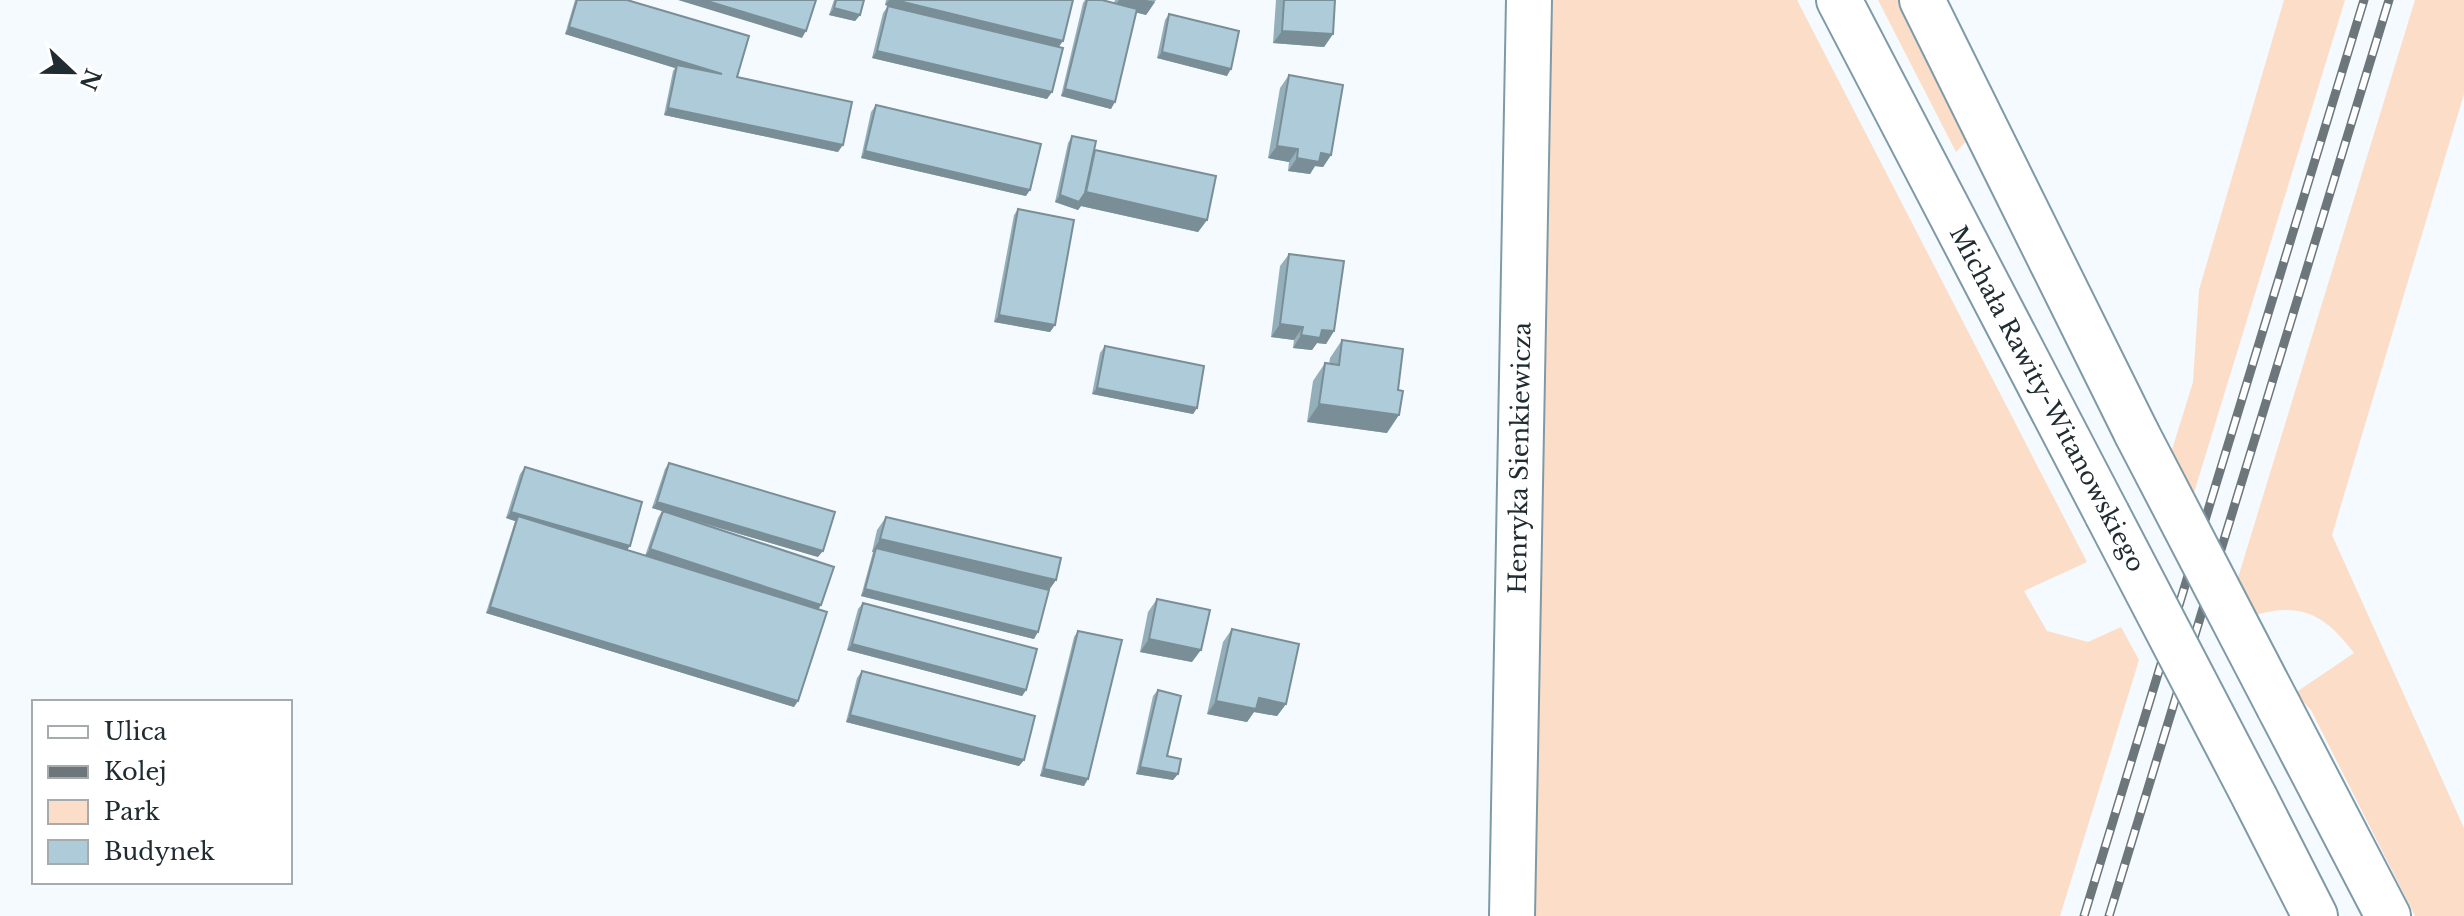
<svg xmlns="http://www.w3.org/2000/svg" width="2464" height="916" viewBox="0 0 2464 916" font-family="'Libre Baskerville',serif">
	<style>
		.green { fill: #fcddc8 }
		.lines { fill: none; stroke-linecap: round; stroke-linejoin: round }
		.minor-casing { stroke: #7e9aa7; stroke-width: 48 }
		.major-casing { stroke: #7e9aa7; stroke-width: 48 }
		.minor { stroke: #fff; stroke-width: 44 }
		.major { stroke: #fff; stroke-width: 44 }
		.rail-casing { stroke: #6d777b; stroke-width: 9 }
		.rail { stroke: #fff; stroke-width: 6; stroke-dasharray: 18; stroke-linecap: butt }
		.minor-bridge-casing { stroke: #7e9aa7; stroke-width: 48; stroke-linecap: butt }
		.major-bridge-casing { stroke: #7e9aa7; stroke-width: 48; stroke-linecap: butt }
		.minor-bridge { stroke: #fff; stroke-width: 44 }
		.major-bridge { stroke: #fff; stroke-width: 44 }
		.wall { fill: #95afba }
		.shaded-wall { fill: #798e97 }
		.building { fill: #adcbd8; stroke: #798e97; stroke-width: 2 }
		.labels { text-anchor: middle; stroke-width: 7; stroke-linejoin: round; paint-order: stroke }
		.street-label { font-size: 24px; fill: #202c31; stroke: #fff }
	</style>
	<rect width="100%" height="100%" fill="#f4fafd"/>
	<path class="green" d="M1552 0H1797L2087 562 2024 591 2047 631 2088 642 2121 627 2139 660 2060 916H1528Z
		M1878 0H1902L1967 140 1956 152Z
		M2284 0H2345L2193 496 2171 453 2193 382 2199 290Z
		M2415 0H2464V94L2332 535 2464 828V916H2415L2311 710 2295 693 2354 653C2325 615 2302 602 2255 615L2237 581Z"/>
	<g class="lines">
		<defs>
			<path id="minor" d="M1922 0 2137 434
				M2279 707 2388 916
				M1512 916 1529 0"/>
			<path id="major" d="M1839 0 2107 514
				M2255 798 2315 916"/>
		</defs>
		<use href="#minor" class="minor-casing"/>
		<use href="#major" class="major-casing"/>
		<use href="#minor" class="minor"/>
		<use href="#major" class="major"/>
		<defs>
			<path id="rail" d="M2084 916 2364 0
				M2109 916 2389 0"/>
		</defs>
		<use href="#rail" class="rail-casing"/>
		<use href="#rail" class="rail"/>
		<defs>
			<path id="minor-bridge" d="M2137 434 2279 707"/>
			<path id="major-bridge" d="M2107 514 2255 798"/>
		</defs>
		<use href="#minor-bridge" class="minor-bridge-casing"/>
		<use href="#major-bridge" class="major-bridge-casing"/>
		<use href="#minor-bridge" class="minor-bridge"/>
		<use href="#major-bridge" class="major-bridge"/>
	</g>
	<path class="wall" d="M575 0H627L737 77 838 152 664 115 673 71 675 68 565 34Z
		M834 0H864L860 15 855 21 829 15Z
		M886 0H1073L1059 47 1047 99 872 58 883 13 888 6 922 14 885 5Z
		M1085 0H1102L1114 3 1115 0H1156L1146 15 1136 12 1111 109 1061 96 1083 3Z
		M1276 0H1335L1333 34 1324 47 1273 43Z
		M1169 14 1227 76 1157 58 1165 20Z
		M1289 75 1331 155 1323 167 1315 166 1310 174 1288 171 1289 162 1268 158 1280 88Z
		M876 105 1026 196 861 158 871 112Z
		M1072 136 1094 151 1207 220 1198 232 1081 206 1078 210 1055 202 1068 143Z
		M1018 209 1055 325 1050 332 994 322 1014 215Z
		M1289 254 1334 331 1326 344 1317 343 1312 350 1293 348 1294 340 1271 337 1280 266Z
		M1342 340 1387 433 1307 422 1313 381 1325 363 1329 364 1330 358Z
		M1105 346 1197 408 1193 414 1092 394 1100 353Z
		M669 463 818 557 671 514 821 605 818 610 794 707 486 613 515 521 506 518 520 474 525 467 627 550 645 556 658 518 662 511 652 508 665 469Z
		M886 517 1056 580 1048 591 1034 639 861 596 873 552H872L877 530Z
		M1157 599 1192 662 1140 652 1148 612Z
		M863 603 1026 690 1022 696 847 650 858 609Z
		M1232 629 1286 704 1277 716 1254 712 1247 722 1207 714 1223 642Z
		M1078 631 1084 786 1040 776 1074 637Z
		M862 671 1024 760 1019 766 846 722 857 678Z
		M1158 690 1167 756 1178 774 1173 780 1136 774 1153 696Z"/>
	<path class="shaded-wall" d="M678 0H704L806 31 802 38Z
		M889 0H895L1063 41 1058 48 885 5Z
		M1119 0H1146L1155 2 1146 15 1114 7Z
		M834 8 860 15 855 21 829 15Z
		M569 27 722 74 677 65 675 68 565 34Z
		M1282 31 1333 34 1324 47 1273 43Z
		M877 51 1052 92 1047 99 872 58Z
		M1162 52 1231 69 1227 76 1157 58Z
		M1065 89 1115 102 1111 109 1061 96Z
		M668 108 843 145 838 152 664 115Z
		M1277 146 1298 149 1289 162 1268 158Z
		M865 151 1030 190 1026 196 861 158Z
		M1321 153 1331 155 1323 167 1315 166 1310 174 1288 171 1297 158Z
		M1086 192 1207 220 1198 232 1081 206 1078 210 1055 202 1060 195Z
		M999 315 1055 325 1050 332 994 322Z
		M1280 324 1303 327 1294 340 1271 337Z
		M1322 330 1334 331 1326 344 1317 343 1312 350 1293 348 1301 335Z
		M1097 388 1197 408 1193 414 1092 394Z
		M1319 404 1399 415 1387 433 1307 422Z
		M657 502 823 551 818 557 652 508Z
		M511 512 630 546 625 553 518 516 515 521 506 518Z
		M880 539 1056 580 1047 593 876 548 873 552H872Z
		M650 549 821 605 816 612 645 556Z
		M865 589 1038 632 1034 639 861 596Z
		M490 607 798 701 794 707 486 613Z
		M1149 639 1201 650 1192 662 1140 652Z
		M852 644 1026 690 1022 696 847 650Z
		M1259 698 1286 704 1277 716 1254 712 1247 722 1207 714 1216 701Z
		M850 715 1024 760 1019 766 846 722Z
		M1140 767 1178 774 1173 780 1136 774Z
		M1044 769 1088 779 1084 786 1040 776Z"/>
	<path class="building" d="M577 0H627L749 36 737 77 852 102 843 145 668 108 677 65 722 74 569 27Z
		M704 0H816L806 31Z
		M836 0H864L860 15 834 8Z
		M895 0H1073L1063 41Z
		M1087 0H1102L1137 9 1115 102 1065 89Z
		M1284 0H1335L1333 34 1282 31Z
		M888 6 1063 48 1052 92 877 51Z
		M1169 14 1239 31 1231 69 1162 52Z
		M1289 75 1343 85 1331 155 1321 153 1319 162 1297 158 1298 149 1277 146Z
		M876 105 1041 144 1030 190 865 151Z
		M1072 136 1096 141 1085 193 1079 202 1060 195Z
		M1095 150 1216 176 1207 220 1086 192Z
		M1018 209 1074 220 1055 325 999 315Z
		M1289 254 1344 261 1334 331 1322 330 1320 338 1301 335 1303 327 1280 324Z
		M1342 340 1403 349 1398 390 1403 391 1399 415 1319 404 1325 363 1339 365Z
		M1105 346 1204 366 1197 408 1097 388Z
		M669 463 835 512 823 551 657 502Z
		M525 467 642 502 630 546 511 512Z
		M663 511 834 567 821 605 650 549Z
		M518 516 827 612 798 701 490 607Z
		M886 517 1061 558 1056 580 880 539Z
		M876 548 1049 590 1038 632 865 589Z
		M1157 599 1210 610 1201 650 1149 639Z
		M863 603 1037 649 1026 690 852 644Z
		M1232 629 1299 644 1286 704 1259 698 1256 709 1216 701Z
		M1078 631 1122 640 1088 779 1044 769Z
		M862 671 1035 716 1024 760 850 715Z
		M1158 690 1181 696 1167 756 1181 759 1178 774 1140 767Z"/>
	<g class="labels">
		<g class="street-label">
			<text transform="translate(2047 399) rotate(62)" y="8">Michała Rawity-Witanowskiego</text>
			<text transform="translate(1520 458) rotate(-89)" y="8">Henryka Sienkiewicza</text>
		</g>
	</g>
	<rect x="32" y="700" width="260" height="184" fill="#ffffff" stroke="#a6abad" stroke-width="2"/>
	<rect x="48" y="726" width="40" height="12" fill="#ffffff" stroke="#a6abad" stroke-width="2"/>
	<text x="104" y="740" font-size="24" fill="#202c31">Ulica</text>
	<rect x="48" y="766" width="40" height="12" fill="#6d777b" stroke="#a6abad" stroke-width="2"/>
	<text x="104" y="780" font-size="24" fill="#202c31">Kolej</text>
	<rect x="48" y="800" width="40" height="24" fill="#fcddc8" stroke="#a6abad" stroke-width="2"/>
	<text x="104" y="820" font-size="24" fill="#202c31">Park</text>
	<rect x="48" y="840" width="40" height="24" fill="#adcbd8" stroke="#a6abad" stroke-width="2"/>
	<text x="104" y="860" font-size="24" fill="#202c31">Budynek</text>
	<g transform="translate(72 72) rotate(112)" stroke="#ffffff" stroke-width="6" paint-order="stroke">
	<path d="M0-6L14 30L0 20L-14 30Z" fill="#202c31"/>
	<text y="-12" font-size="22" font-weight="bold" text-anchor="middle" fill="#202c31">N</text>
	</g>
</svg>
